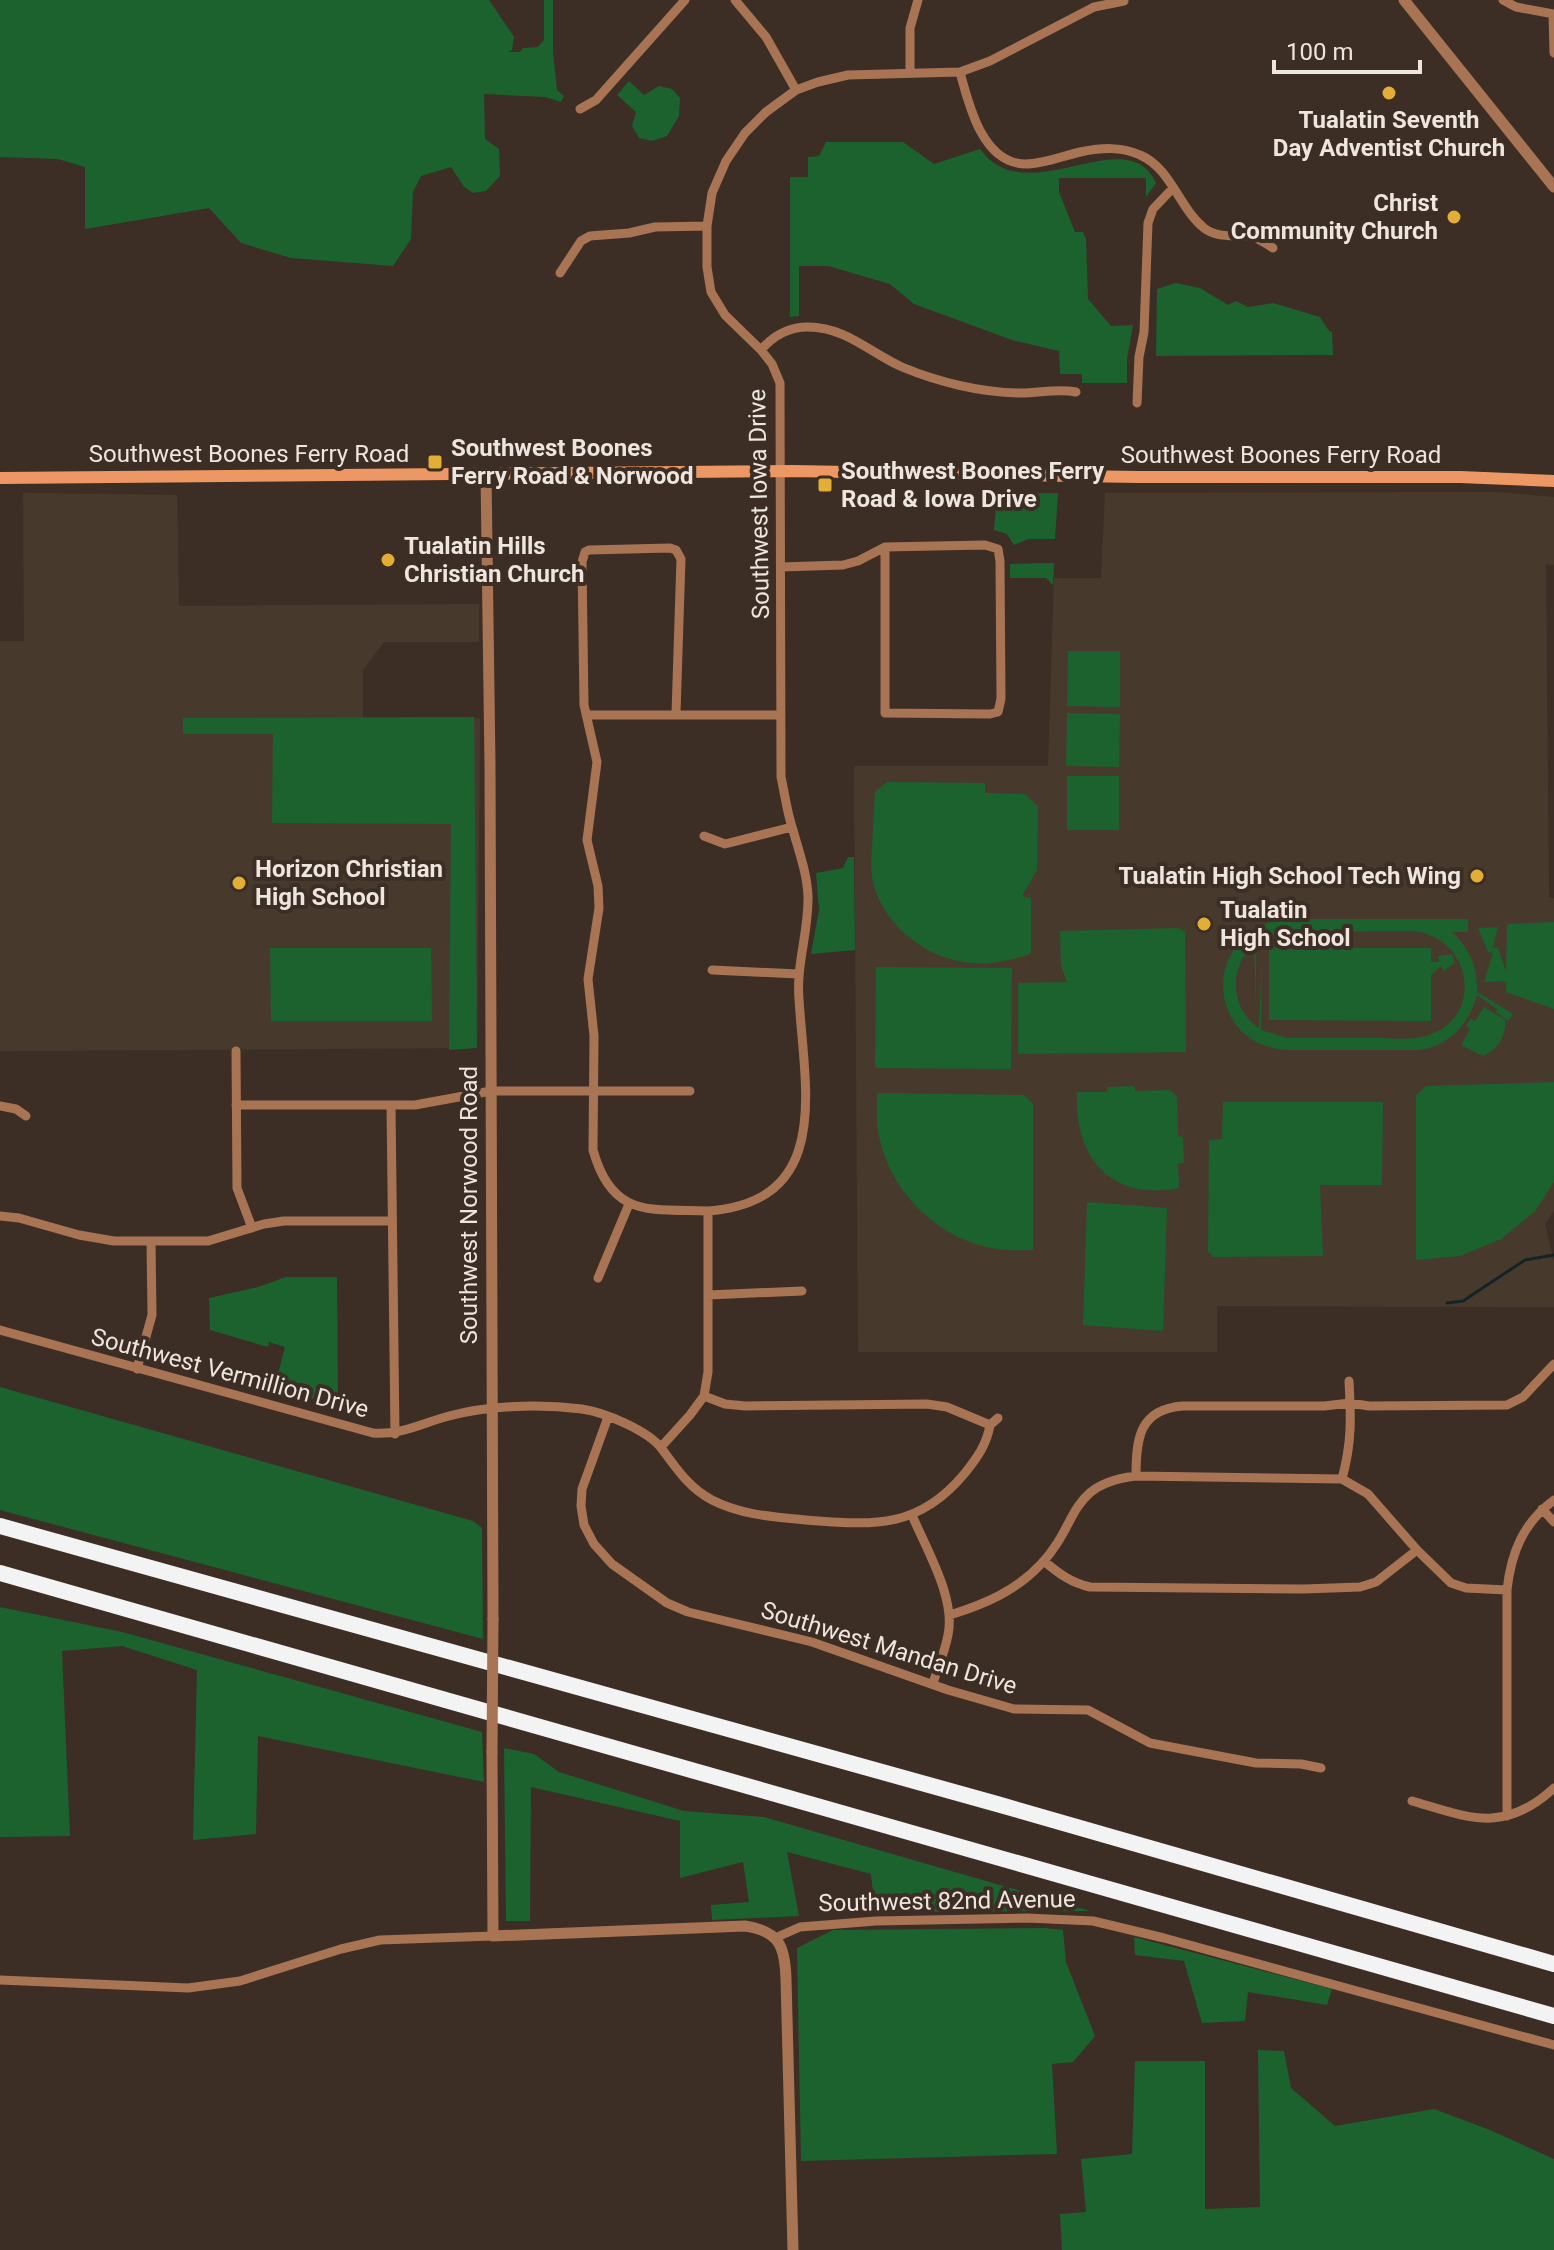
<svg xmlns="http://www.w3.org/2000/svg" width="1554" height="2250" viewBox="0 0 1554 2250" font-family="Roboto,sans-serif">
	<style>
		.education { fill: #473a2d }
		.green { fill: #1c622e; fill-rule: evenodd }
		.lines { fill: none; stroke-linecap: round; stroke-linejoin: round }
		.stream { stroke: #132328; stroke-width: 3 }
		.minor { stroke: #a97454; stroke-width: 9 }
		.tertiary { stroke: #a97454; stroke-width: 11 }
		.secondary { stroke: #ed9864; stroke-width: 12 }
		.motorway { stroke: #f3f3f3; stroke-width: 16 }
		.tertiary-bridge { stroke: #a97454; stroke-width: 11 }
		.poi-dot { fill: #e3ae35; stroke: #3c2e24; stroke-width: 3 }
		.labels { text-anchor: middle; stroke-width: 8; stroke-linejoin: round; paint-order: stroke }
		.poi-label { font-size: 24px; font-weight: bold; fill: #efe5df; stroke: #3c2e24; text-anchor: start }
		.street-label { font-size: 24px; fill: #efe5df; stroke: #3c2e24 }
	</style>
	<rect width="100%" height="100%" fill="#3c2e24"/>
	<path class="education" d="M1497 492 1554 497V565L1546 564 1549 898H1554V1211L1545 1224 1554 1262V1307L1217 1306V1352H858L854 766H1048L1054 578H1101L1105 493Z
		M23 493 177 495 179 606 479 604V642H384L363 670V719L480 718 477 1048 0 1051V641H24Z"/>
	<path class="green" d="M0 0H489L514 37 512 50 508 52H520L523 48 538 47 544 40V0H553V52L557 90 564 96 561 102 545 97 484 94 485 139 499 149 500 176 486 191 473 193 464 187 451 167 421 176 413 192 411 239 393 266 291 258 241 243 209 208 85 229V167L58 159 0 157Z
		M629 81 644 95 659 86 672 89 680 98 679 116 667 136 652 141 639 138 632 126 636 112 617 95Z
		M826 142H903L934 164 980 149C1027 214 1126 118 1156 183L1146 197V178H1059V192L1075 232H1083L1086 239 1088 299 1111 326 1133 325 1127 359V383H1082V374H1060L1059 351 1012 340 914 304 890 284 828 266H799V316L790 317V177H808V157L819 156Z
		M1176 283 1200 288 1228 305 1236 301 1248 307 1273 303 1320 317 1329 331 1332 332 1333 355 1156 356 1157 289Z
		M494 440H528V455H494Z
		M997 493H1058L1055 539H1028L1014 545 1007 534 994 530Z
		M1054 563 1053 585 1046 578H1010V564Z
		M1068 651H1120V707L1067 706Z
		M1067 713 1120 714 1119 767 1066 766Z
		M474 717 477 1048 449 1050 451 824 272 823 273 734H183V718Z
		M1067 776H1119V830H1067Z
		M887 782 985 783V793L1025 794 1038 806 1037 870 1022 896 1031 898V952L1028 955C1009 960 993 965 973 963 923 960 872 917 871 865L875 792Z
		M848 857H854L855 950 811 954 819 910 816 873 843 868Z
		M1284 919H1468V932H1452C1470 949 1478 968 1477 992L1513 1014 1508 1021 1496 1012 1497 1009 1477 995C1469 1024 1450 1045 1420 1050H1287C1204 1045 1201 932 1284 919ZM1279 932 1413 931C1472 937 1485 1016 1429 1035 1413 1041 1395 1038 1379 1038 1348 1038 1318 1038 1287 1038L1261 1030 1262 956 1259 1028C1230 1009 1228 967 1254 944L1256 1008V942Z
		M1554 922V1009L1506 992V981L1484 982 1493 953 1488 952 1478 928 1498 927 1493 947 1498 948 1506 972 1507 924Z
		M1179 928 1185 932 1186 1052 1018 1054V983L1067 982 1061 965 1060 931Z
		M270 948H431L432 1021H271Z
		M1269 948H1431V962H1439L1438 956 1452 954 1455 962 1444 971 1441 966 1431 975V1021L1269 1020Z
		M876 967 1012 968 1011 1069 875 1068Z
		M1484 1007 1505 1020C1506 1037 1498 1049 1483 1056L1461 1045 1470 1029 1466 1026 1470 1019 1475 1021Z
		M1554 1082V1182L1535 1211 1501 1239 1460 1256 1416 1260V1095L1426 1086Z
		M1134 1086 1135 1091 1170 1090 1177 1097 1178 1136 1183 1137 1184 1163 1178 1164 1179 1188C1110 1202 1074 1156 1077 1092H1107V1087Z
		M877 1093 1024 1095 1033 1104V1250C1020 1250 1004 1251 990 1248 935 1236 890 1191 879 1136 876 1123 877 1107 877 1093Z
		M1223 1102H1383L1382 1185H1320L1323 1256 1213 1257 1208 1251 1209 1140 1222 1139Z
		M1087 1202 1167 1208 1163 1331 1083 1325Z
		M286 1277H337L338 1399 319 1400 283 1391 276 1381 285 1347 269 1342 268 1347 210 1330 209 1298 258 1287Z
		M0 1387 473 1521 482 1528 483 1639 0 1510Z
		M0 1607 122 1632 482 1732 484 1782 258 1736 256 1834 193 1840 197 1670 122 1646 62 1651 70 1836 0 1837Z
		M504 1748 534 1754 559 1772 684 1811 764 1817 1090 1911 875 1912 871 1874 787 1852 799 1916 712 1920 711 1905 749 1902 743 1862 680 1878V1821L531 1787 530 1921H506Z
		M1045 1928 1063 1930 1066 1962 1095 2036 1073 2062 1052 2064 1057 2154 801 2161 797 1948 833 1930Z
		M1134 1937 1332 1989 1327 2005 1248 1992 1245 2021 1202 2023 1184 1961 1135 1955Z
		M1258 2050 1284 2051 1291 2088 1335 2126 1434 2109 1490 2130 1554 2159V2250H1062L1060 2214 1086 2212 1081 2159 1132 2154 1135 2061H1205V2209L1260 2207Z"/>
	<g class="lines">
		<path class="stream" d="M1447 1303 1463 1301 1525 1260 1554 1255"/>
		<path class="minor" d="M735 0 766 37 796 90
			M1503 0 1516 7 1554 14
			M1553 14 1554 53
			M960 72C969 106 983 164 1026 164 1043 164 1063 156 1080 152 1101 148 1120 146 1140 155 1171 168 1179 208 1204 228 1218 239 1235 234 1251 237 1259 238 1266 244 1273 248
			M910 73V28L918 0
			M580 109 596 100 685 0
			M560 273 581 241 590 236 629 233 655 227 707 226
			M761 350C773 336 789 327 808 327 846 327 870 353 902 367 938 382 982 393 1021 393 1040 393 1057 388 1076 392
			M1137 403 1139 357 1144 332 1148 223 1153 209 1173 188
			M781 567 843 565 858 561 885 547 985 545 998 549 1000 561 1001 699 998 712 990 714 885 713V547
			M676 713 681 559 676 550 670 548 589 550 585 552 582 562 584 705 597 762 587 840 598 886 599 908 588 979 594 1036 593 1150C612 1218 649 1209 708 1211V1372L704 1396
			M586 715H781
			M704 836 725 844 792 827
			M712 970 798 974
			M236 1051 237 1188 252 1228
			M236 1105H415L491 1091H690
			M391 1105 395 1434
			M0 1106 16 1109 26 1116
			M708 1211C834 1202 804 1086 799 999 796 964 809 931 808 896 807 873 799 852 793 830 787 813 785 795 781 777L780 383 772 364 761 350 725 315 711 292 707 267V226L712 193 726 161 745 133 766 112 796 90 818 82 848 75 960 72 990 61 1094 7 1124 1
			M0 1216 19 1218 79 1235 114 1241H208L264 1224 284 1221H392
			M598 1278 629 1204
			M708 1295 802 1291
			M0 1330 373 1433C402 1435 422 1423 449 1416 490 1405 540 1404 582 1409 604 1412 649 1431 662 1449 677 1469 689 1488 712 1500 741 1515 774 1517 806 1520 873 1525 918 1530 965 1473 977 1458 987 1444 990 1425
			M137 1369 152 1315 151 1241
			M608 1417 582 1489 581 1506 584 1525 594 1544 612 1564 667 1603 688 1612 812 1642 948 1690 1014 1709 1088 1710 1150 1743 1256 1763 1301 1764 1321 1768
			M661 1447 690 1415 704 1396 725 1404 745 1406 927 1404 947 1407 990 1425 998 1418
			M1136 1476C1136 1439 1139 1409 1183 1406H1324L1350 1403 1369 1406 1507 1405 1523 1397 1554 1364
			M1342 1479C1352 1442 1351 1418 1349 1381
			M1542 1509 1554 1522
			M912 1515C926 1549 956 1598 948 1635 945 1651 938 1668 933 1683
			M1044 1561C1059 1574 1072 1583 1090 1587L1304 1589 1360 1587 1376 1582 1417 1550
			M950 1615C985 1604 1016 1591 1041 1564 1080 1523 1067 1484 1136 1476L1342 1479 1368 1494 1417 1550 1451 1583 1466 1588 1507 1590
			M1412 1801C1470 1818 1504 1834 1554 1788
			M1507 1816V1590C1511 1553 1523 1523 1554 1500
			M775 1938 800 1927 876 1921 1027 1918 1093 1921 1164 1938 1554 2045
			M0 1980 188 1988 240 1981 341 1949 380 1940 493 1936"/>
		<path class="tertiary" d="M1404 0 1554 187
			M486 474 490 765 493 1619
			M492 1752 493 1936 745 1926C780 1931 785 1947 786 1979L793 2250"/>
		<path class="secondary" d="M0 478 793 471 1138 477H1460L1554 481"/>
		<path class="motorway" d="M0 1526 997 1804 1554 1964
			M0 1573 1554 2016"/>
		<path class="tertiary-bridge" d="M492 1752 493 1619"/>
	</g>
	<g class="poi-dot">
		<circle cx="1389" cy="93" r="8"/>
		<circle cx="1454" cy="217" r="8"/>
		<rect x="427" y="454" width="16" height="16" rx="4"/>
		<rect x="817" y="477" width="16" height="16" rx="4"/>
		<circle cx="388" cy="560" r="8"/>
		<circle cx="1477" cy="876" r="8"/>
		<circle cx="239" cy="883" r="8"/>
		<circle cx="1204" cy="924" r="8"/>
	</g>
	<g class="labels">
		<g class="poi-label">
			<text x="1389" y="128" text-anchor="middle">Tualatin Seventh<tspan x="1389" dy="28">Day Adventist Church</tspan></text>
			<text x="1438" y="211" text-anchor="end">Christ<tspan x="1438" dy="28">Community Church</tspan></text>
			<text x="451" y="456">Southwest Boones<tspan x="451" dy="28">Ferry Road &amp; Norwood</tspan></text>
			<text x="841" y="479">Southwest Boones Ferry<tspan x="841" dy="28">Road &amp; Iowa Drive</tspan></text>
			<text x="404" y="554">Tualatin Hills<tspan x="404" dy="28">Christian Church</tspan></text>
			<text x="255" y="877">Horizon Christian<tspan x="255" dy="28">High School</tspan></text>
			<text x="1461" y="884" text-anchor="end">Tualatin High School Tech Wing</text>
			<text x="1220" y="918">Tualatin<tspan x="1220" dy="28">High School</tspan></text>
		</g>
		<g class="street-label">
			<text x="249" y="462">Southwest Boones Ferry Road</text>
			<text x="1281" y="463">Southwest Boones Ferry Road</text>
			<text transform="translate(759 504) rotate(-91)" y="8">Southwest Iowa Drive</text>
			<text transform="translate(469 1205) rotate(-90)" y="8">Southwest Norwood Road</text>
			<text transform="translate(230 1373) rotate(15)" y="8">Southwest Vermillion Drive</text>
			<text transform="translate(889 1648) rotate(17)" y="8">Southwest Mandan Drive</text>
			<text transform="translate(947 1901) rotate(-1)" y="8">Southwest 82nd Avenue</text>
		</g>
	</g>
	<path d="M1274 60v12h146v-12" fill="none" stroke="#efe5df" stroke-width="4"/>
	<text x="1286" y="60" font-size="24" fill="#efe5df" stroke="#3c2e24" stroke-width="6" paint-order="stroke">100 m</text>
</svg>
